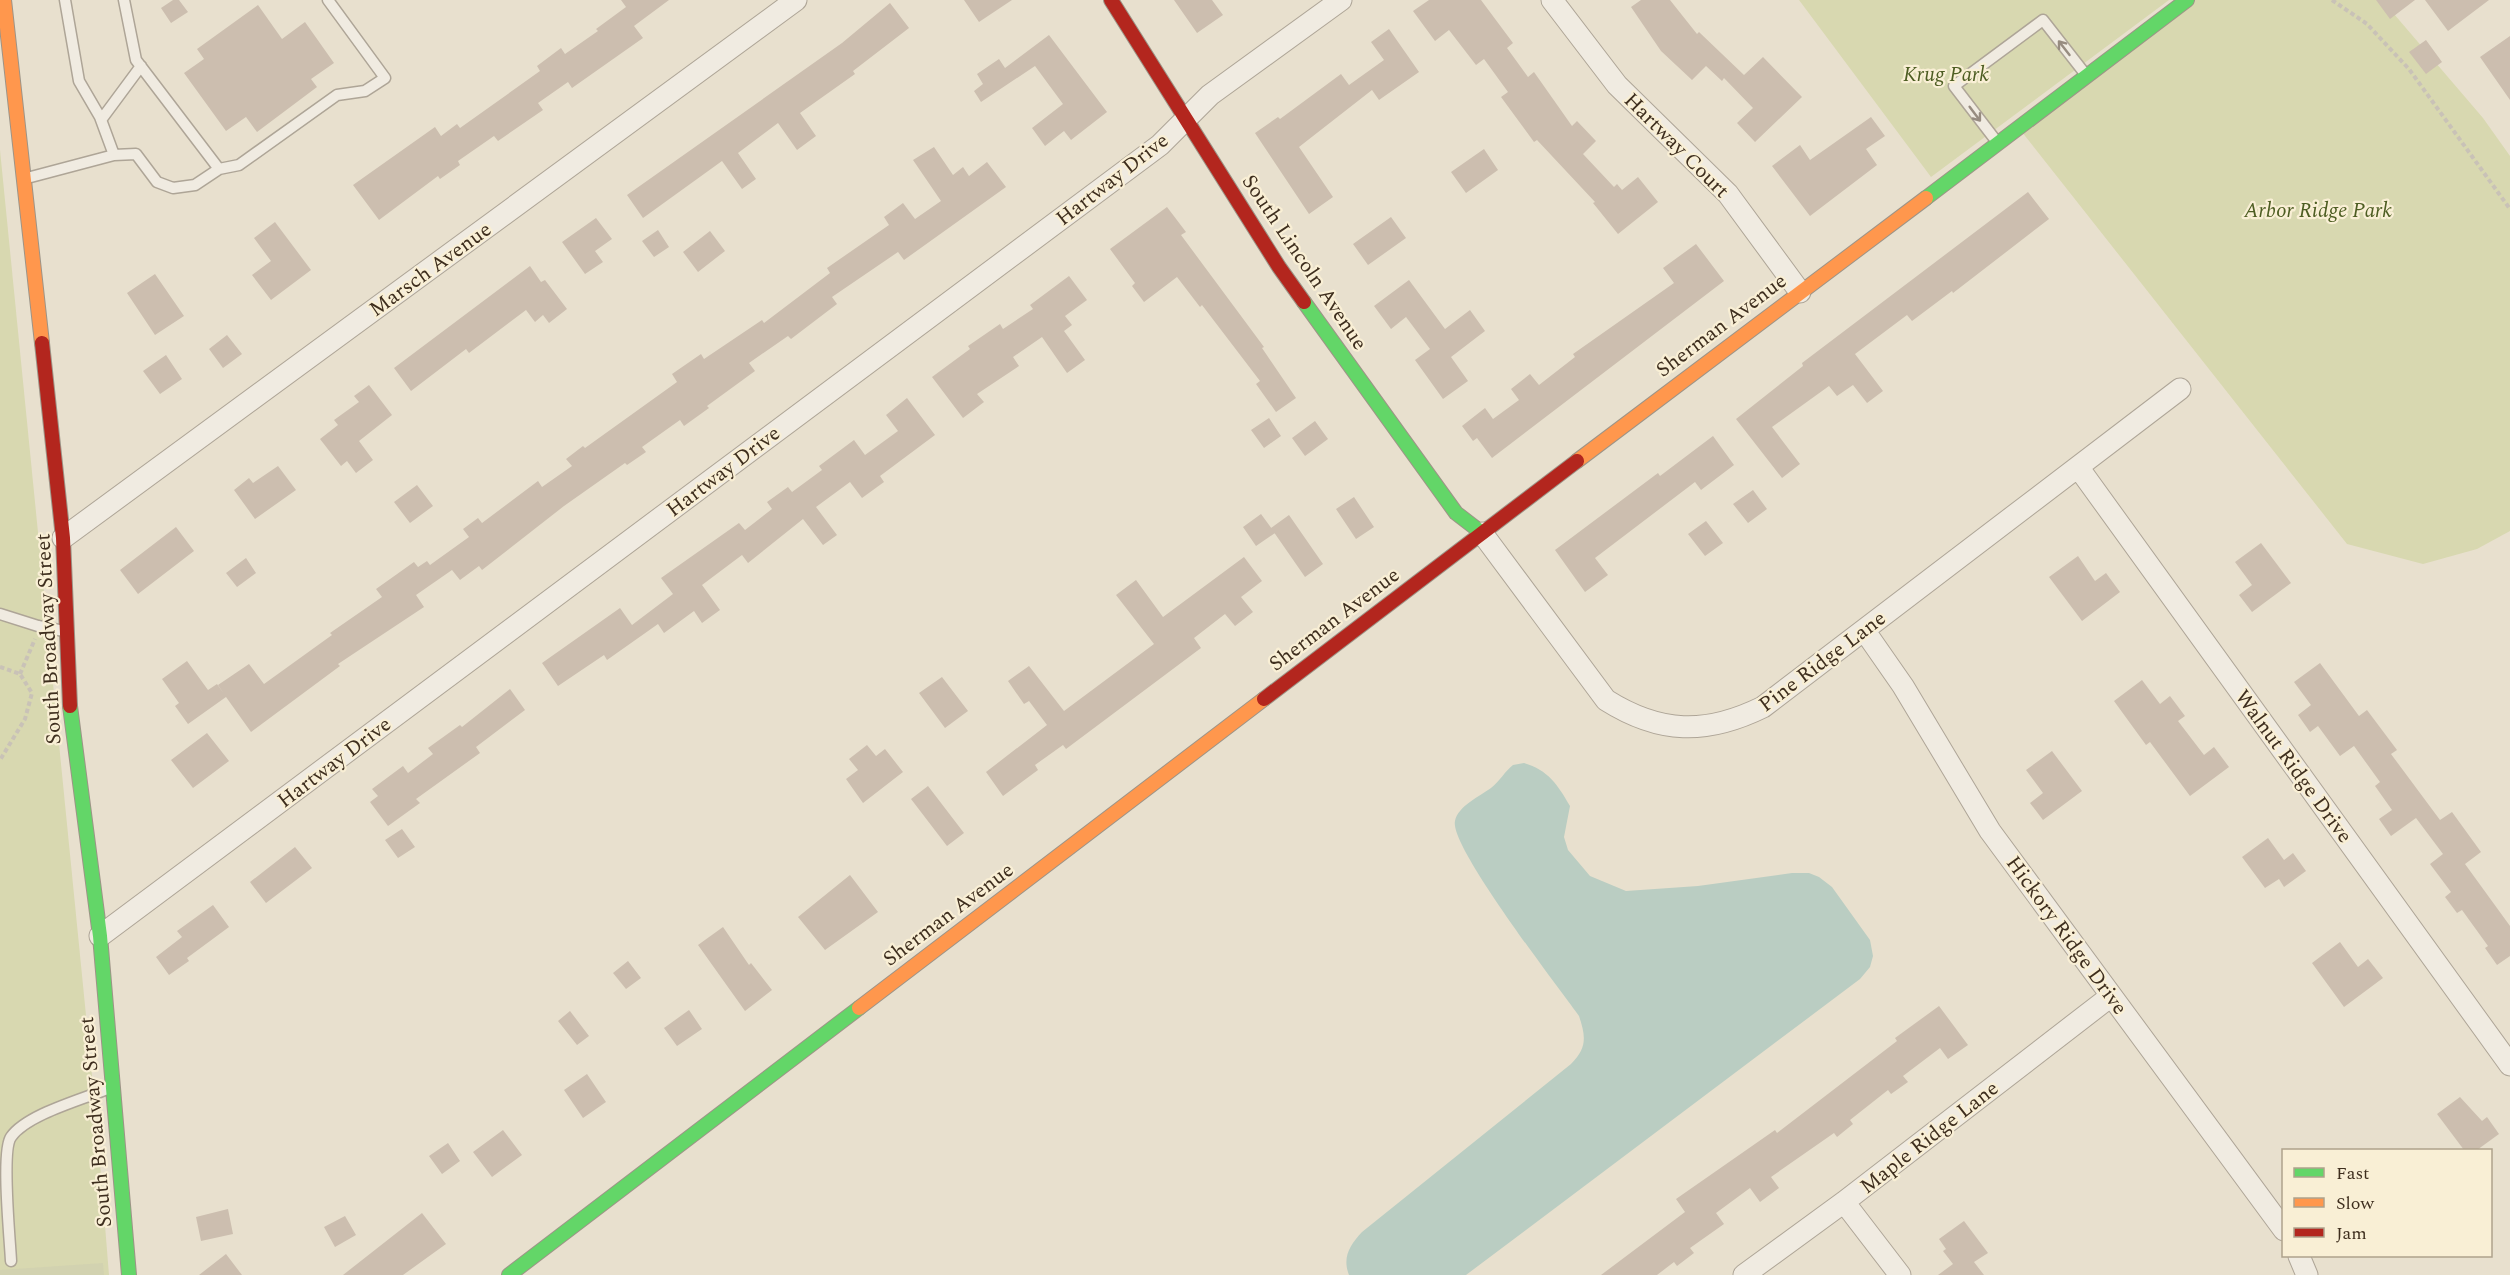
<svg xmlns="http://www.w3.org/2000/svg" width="2510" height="1275" viewBox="0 0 2510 1275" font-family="Spectral,serif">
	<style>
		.green { fill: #d8d8b0 }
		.cemetery { fill: #d2d2b0 }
		.water { fill: #bacdc2 }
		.building { fill: #ccbeaf }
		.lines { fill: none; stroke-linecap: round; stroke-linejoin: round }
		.lane-casing { stroke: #aea597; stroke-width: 13 }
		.street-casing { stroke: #aea597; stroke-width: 23 }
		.fast-casing { stroke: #9d9487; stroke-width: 16 }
		.slow-casing { stroke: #9d9487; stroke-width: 16 }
		.jam-casing { stroke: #9d9487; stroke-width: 16 }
		.path { stroke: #c9c2b7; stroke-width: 4; stroke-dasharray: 4.5 3; stroke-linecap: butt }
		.lane { stroke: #f0ebe1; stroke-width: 10 }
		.street { stroke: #f0ebe1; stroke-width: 21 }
		.fast { stroke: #63d668; stroke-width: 14 }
		.slow { stroke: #ff974d; stroke-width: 14 }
		.jam { stroke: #b3261e; stroke-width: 14 }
		.oneway { stroke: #978c80 }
		.labels { text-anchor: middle; stroke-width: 4.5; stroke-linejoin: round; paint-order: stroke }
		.park-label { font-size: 21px; font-style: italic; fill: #4d5d22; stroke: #f9efd5 }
		.street-label { font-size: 21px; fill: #3e2e1e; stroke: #f9efd5 }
	</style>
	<rect width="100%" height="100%" fill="#e8e0ce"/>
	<path class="green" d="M1799 0H2169L1931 177Z
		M2190 0H2382L2483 118 2510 156V531L2477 549 2423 564 2347 544 2018 127Z
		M0 150 97 1126 109 1275H0Z"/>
	<path class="cemetery" d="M103 1263 104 1275H0V1270Z"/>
	<path class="water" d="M1524 763C1548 770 1558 785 1570 806L1564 837 1568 850 1590 876 1626 891 1698 886 1792 873H1809L1819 877 1832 887 1870 940 1873 956 1870 967 1860 979 1466 1275H1349C1342 1257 1350 1245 1362 1232L1571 1064C1587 1048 1586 1037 1579 1016 1559 988 1449 846 1455 821 1458 806 1480 796 1491 788 1500 781 1505 771 1513 765Z"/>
	<path class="building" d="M173 0H179L188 12 171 23 161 8Z
		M621 0H669L634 26 643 38 572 88 568 82 538 103 543 110 498 141 494 136 458 161 460 165 440 179 438 176 379 220 353 185 435 127 441 136 457 124 460 128 540 71 537 66 561 48 565 54 598 31 596 29 626 7Z
		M964 0H1012L979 22Z
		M1174 0H1212L1223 15 1197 33Z
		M1429 0H1481L1513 43 1507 48 1528 77 1534 72 1572 126 1577 121 1596 141 1583 154 1614 187 1617 184 1622 190 1638 177 1658 202 1618 234 1593 203 1595 202 1537 140 1534 142 1501 97 1508 92 1484 59 1476 65 1449 30 1435 41 1413 11Z
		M1641 0H1670L1697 34 1699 32 1744 75 1763 57 1802 97 1755 142 1737 123 1753 108 1724 78 1722 81 1706 66 1692 80 1661 51 1631 7Z
		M2376 0H2415L2390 19Z
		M2425 0H2489L2448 31Z
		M890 3 909 28 853 71 855 74 800 113 816 136 797 150 778 123 738 153 756 179 742 189 722 161 643 218 627 195 842 43Z
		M258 5 282 39 305 22 334 63 311 79 317 87 257 132 246 117 226 131 184 73 204 59 197 49Z
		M1389 29 1419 72 1379 100 1372 90 1299 147 1333 197 1309 214 1255 133 1278 117 1280 119 1341 74 1349 85 1384 60 1371 42Z
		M1049 35 1107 112 1071 140 1064 131 1045 146 1032 128 1063 104 1035 66 981 102 974 91 983 84 977 74 999 59 1005 68Z
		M2510 36V100L2480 57Z
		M2426 40 2442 62 2426 74 2409 52Z
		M1871 117 1885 136 1866 149 1877 165 1810 216 1772 166 1800 145 1810 160Z
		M934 147 953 175 963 167 969 176 987 162 1006 187 904 260 898 252 832 297 837 304 791 339 788 336 749 363 755 371 707 406 709 408 684 426 680 420 642 447 646 452 627 465 625 463 564 506 482 570 479 566 460 580 452 570 416 595 424 607 338 664 340 666 251 732 226 697 188 724 175 706 179 703 162 679 187 661 208 690 217 684 224 694 218 685 249 664 264 684 332 635 330 633 382 597 376 589 414 562 418 567 427 561 430 565 469 537 463 529 478 518 482 523 538 481 542 487 572 466 566 459 583 446 585 448 677 382 672 374 701 354 704 359 762 320 764 323 830 273 827 268 889 225 884 217 903 203 915 219 941 201 913 160Z
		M1484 149 1498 170 1466 193 1451 172Z
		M2028 192 2049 219 1953 293 1952 291 1912 321 1907 315 1855 354 1883 391 1867 403 1853 385 1837 396 1829 386 1772 427 1800 464 1782 478 1736 419 1803 366 1802 363Z
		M1167 207 1186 232 1181 235 1264 347 1262 348 1296 398 1276 412 1256 384 1260 381 1202 305 1200 307 1177 277 1144 302 1132 286 1135 283 1110 249Z
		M1391 217 1406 238 1368 265 1353 244Z
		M596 218 612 239 595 251 603 262 585 274 562 242Z
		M275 222 311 270 271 300 252 275 271 261 254 238Z
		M658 230 669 247 654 257 642 241Z
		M710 231 725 251 698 272 683 252Z
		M1696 244 1724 281 1492 458 1477 438 1473 441 1462 426 1485 408 1493 419 1519 400 1511 389 1530 374 1539 385 1575 357 1573 354 1674 283 1663 268Z
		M530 266 541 282 545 280 567 309 549 323 543 315 535 322 526 310 469 353 466 349 411 391 394 368Z
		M155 274 184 316 155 335 127 293Z
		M1069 276 1087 300 1065 316 1072 325 1064 331 1085 360 1067 373 1042 337 1013 357 1019 366 977 394 984 402 963 418 932 377 970 349 968 346 1000 324 1003 329 1033 309 1030 305Z
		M1409 280 1445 329 1470 310 1485 331 1451 357 1468 381 1443 399 1415 360 1430 349 1406 317 1391 329 1374 306Z
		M227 335 242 354 223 368 209 349Z
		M166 355 182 379 160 394 143 371Z
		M369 385 392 415 359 441 373 460 356 473 347 461 341 466 320 439 338 425 334 420 359 402 354 396Z
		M907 398 935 435 880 476 884 482 862 498 850 482 816 507 837 535 823 545 803 519 748 563 742 555 702 585 720 610 702 623 694 611 664 633 658 624 607 660 604 655 558 686 542 663 620 608 632 625 673 594 661 578 739 523 745 530 772 509 767 502 788 487 792 492 822 470 819 466 854 440 865 455 898 431 886 415Z
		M1269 418 1281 436 1264 448 1251 430Z
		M1315 421 1328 439 1305 456 1292 438Z
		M1713 436 1734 465 1701 490 1695 482 1595 558 1608 575 1585 592 1555 550 1658 473 1660 476Z
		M278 466 296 490 255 519 234 490 249 478 253 483Z
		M417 485 433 506 410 523 394 502Z
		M1753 490 1767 509 1748 523 1733 504Z
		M1354 497 1374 527 1356 539 1336 509Z
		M1261 514 1275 533 1256 546 1243 527Z
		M1289 515 1323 564 1305 577 1271 528Z
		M1706 521 1723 543 1705 556 1688 534Z
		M176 527 194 551 138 594 120 570Z
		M2261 543 2291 583 2252 612 2239 595 2252 585 2235 562Z
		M2078 556 2095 581 2106 573 2120 592 2082 621 2049 577Z
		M1244 557 1262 581 1241 597 1253 612 1235 626 1225 614 1194 638 1201 648 1066 749 1063 745 1035 765 1038 770 1003 796 986 772 1047 725 1029 701 1024 704 1008 681 1029 666 1064 711 1154 644 1116 595 1136 580 1163 617Z
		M246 558 256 573 237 587 226 573Z
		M2320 663 2359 716 2367 710 2397 750 2391 754 2440 820 2452 812 2481 852 2465 864 2510 926V956L2497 965 2485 948 2488 946 2462 910 2457 913 2445 897 2451 892 2430 864 2443 854 2416 818 2391 836 2379 819 2392 810 2375 786 2380 782 2354 746 2340 756 2318 726 2310 732 2298 715 2311 705 2294 682Z
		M942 677 968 711 945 728 919 693Z
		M2142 680 2160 704 2170 696 2185 716 2178 721 2204 755 2214 747 2229 767 2190 796 2150 742 2146 745 2114 701Z
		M510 689 525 710 476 747 480 753 416 799 420 803 388 826 370 802 378 796 372 789 403 766 408 773 433 754 428 748 460 725 462 727Z
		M207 733 229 761 193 788 171 760Z
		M867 745 876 756 885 749 903 772 863 803 846 779 858 770 849 759Z
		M2052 751 2082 791 2043 820 2030 803 2043 793 2026 770Z
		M928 786 964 833 947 846 911 799Z
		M402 829 415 847 398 858 385 840Z
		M2268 838 2284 860 2293 853 2306 871 2284 887 2279 879 2265 888 2242 857Z
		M295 847 312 868 266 903 250 882Z
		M850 875 878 912 825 950 798 917Z
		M213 905 229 927 187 958 189 961 169 975 156 957 182 937 177 931Z
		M723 927 749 965 751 963 772 990 745 1011 698 945Z
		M2340 942 2358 967 2368 959 2383 978 2344 1007 2312 963Z
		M628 961 641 978 626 989 613 973Z
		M1939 1006 1968 1045 1948 1059 1940 1048 1903 1076 1908 1082 1891 1094 1888 1090 1850 1120 1853 1124 1837 1137 1834 1133 1771 1177 1779 1188 1760 1202 1750 1188 1716 1213 1724 1224 1690 1248 1694 1253 1677 1266 1674 1262 1657 1275H1601L1685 1212 1676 1199 1775 1130 1777 1133 1897 1041 1895 1038Z
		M689 1010 702 1029 677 1046 664 1028Z
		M570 1011 589 1036 577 1045 558 1021Z
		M587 1074 606 1102 583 1118 564 1090Z
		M2460 1097 2482 1121 2487 1117 2499 1134 2477 1150H2464L2437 1114Z
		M503 1130 522 1155 492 1177 473 1152Z
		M448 1143 460 1161 442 1174 429 1156Z
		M228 1209 233 1234 201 1241 196 1217Z
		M422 1213 446 1244 403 1275H343Z
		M345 1216 356 1235 335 1247 324 1227Z
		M1964 1221 1988 1253 1974 1262 1984 1275H1938L1953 1264 1943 1251 1946 1249 1939 1239Z
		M226 1254 242 1275H199Z"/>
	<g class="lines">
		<defs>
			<path id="lane" d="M65 0 79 81 100 117 114 155
				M124 0 136 60 219 169
				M101 120 141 66
				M1997 142 1954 86 2043 20 2086 75
				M27 178 114 155 136 154 157 182 173 188 195 185 219 169 239 165 337 95 365 91 385 78 328 0
				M0 614 38 626 64 631
				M11 1261C10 1239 1 1151 11 1137 27 1114 84 1099 110 1088"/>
			<path id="street" d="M1552 0 1617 85 1728 194 1800 292
				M2078 467 2510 1065
				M1482 533 1606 700C1660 734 1706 735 1763 707L2180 389
				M63 538 796 0
				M1864 630 1903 686 1990 831 2284 1230
				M100 936 1160 145 1210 95 1341 0
				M1844 1202 1900 1275
				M2299 1256 2307 1275
				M1744 1275 1844 1202 2111 996"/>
			<path id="fast" d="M1926 198 2187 0
				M1304 302 1456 513 1482 533
				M70 706 100 936 129 1275
				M509 1275 859 1008"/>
			<path id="slow" d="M4 0 42 343
				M1577 461 1926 198
				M859 1008 1264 699"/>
			<path id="jam" d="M1111 0 1279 267 1304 302
				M42 343 63 538 70 706
				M1264 699 1577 461"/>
		</defs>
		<use href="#lane" class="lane-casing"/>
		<use href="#street" class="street-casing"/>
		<use href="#fast" class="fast-casing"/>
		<use href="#slow" class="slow-casing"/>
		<use href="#jam" class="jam-casing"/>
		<path class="path" d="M2332 0 2367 24 2409 69 2510 209
			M0 667 20 674 32 693 25 719 0 760
			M20 674 35 639"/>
		<use href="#lane" class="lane"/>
		<use href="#street" class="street"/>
		<use href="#fast" class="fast"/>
		<use href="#slow" class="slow"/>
		<use href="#jam" class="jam"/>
	</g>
	<defs><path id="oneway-shaft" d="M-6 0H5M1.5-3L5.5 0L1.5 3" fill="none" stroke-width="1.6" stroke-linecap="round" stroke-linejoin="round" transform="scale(1.5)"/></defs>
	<g class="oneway">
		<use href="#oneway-shaft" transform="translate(2064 48) rotate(-128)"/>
		<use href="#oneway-shaft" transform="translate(1975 114) rotate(53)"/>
	</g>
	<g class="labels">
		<g class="park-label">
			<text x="1946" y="81">Krug Park</text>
			<text x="2318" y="217">Arbor Ridge Park</text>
		</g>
		<g class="street-label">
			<text transform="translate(1677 145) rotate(45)" y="7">Hartway Court</text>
			<text transform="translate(1112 179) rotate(-38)" y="7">Hartway Drive</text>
			<text transform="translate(1305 262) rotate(56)" y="7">South Lincoln Avenue</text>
			<text transform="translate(430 269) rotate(-36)" y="7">Marsch Avenue</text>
			<text transform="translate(1721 325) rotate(-37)" y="7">Sherman Avenue</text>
			<text transform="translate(723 471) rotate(-37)" y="7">Hartway Drive</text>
			<text transform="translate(1334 619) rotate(-37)" y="7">Sherman Avenue</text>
			<text transform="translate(48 639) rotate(-93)" y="7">South Broadway Street</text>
			<text transform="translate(1822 661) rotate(-37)" y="7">Pine Ridge Lane</text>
			<text transform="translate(334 762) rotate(-37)" y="7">Hartway Drive</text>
			<text transform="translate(2294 766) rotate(54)" y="7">Walnut Ridge Drive</text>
			<text transform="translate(948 914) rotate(-37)" y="7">Sherman Avenue</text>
			<text transform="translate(2067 935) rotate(54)" y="7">Hickory Ridge Drive</text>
			<text transform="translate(95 1122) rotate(-95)" y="7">South Broadway Street</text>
			<text transform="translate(1929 1137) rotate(-38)" y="7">Maple Ridge Lane</text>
		</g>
	</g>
	<rect x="2282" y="1149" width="210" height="108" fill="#f9efd5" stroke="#aea28c" stroke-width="1.5"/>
	<rect x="2294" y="1168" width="30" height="9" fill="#63d668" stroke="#aea28c" stroke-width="1.5"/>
	<text x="2336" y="1179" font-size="18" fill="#3e2e1e">Fast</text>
	<rect x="2294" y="1198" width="30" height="9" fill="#ff974d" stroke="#aea28c" stroke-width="1.5"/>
	<text x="2336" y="1209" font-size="18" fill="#3e2e1e">Slow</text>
	<rect x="2294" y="1228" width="30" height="9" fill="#b3261e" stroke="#aea28c" stroke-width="1.5"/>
	<text x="2336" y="1239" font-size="18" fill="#3e2e1e">Jam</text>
</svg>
